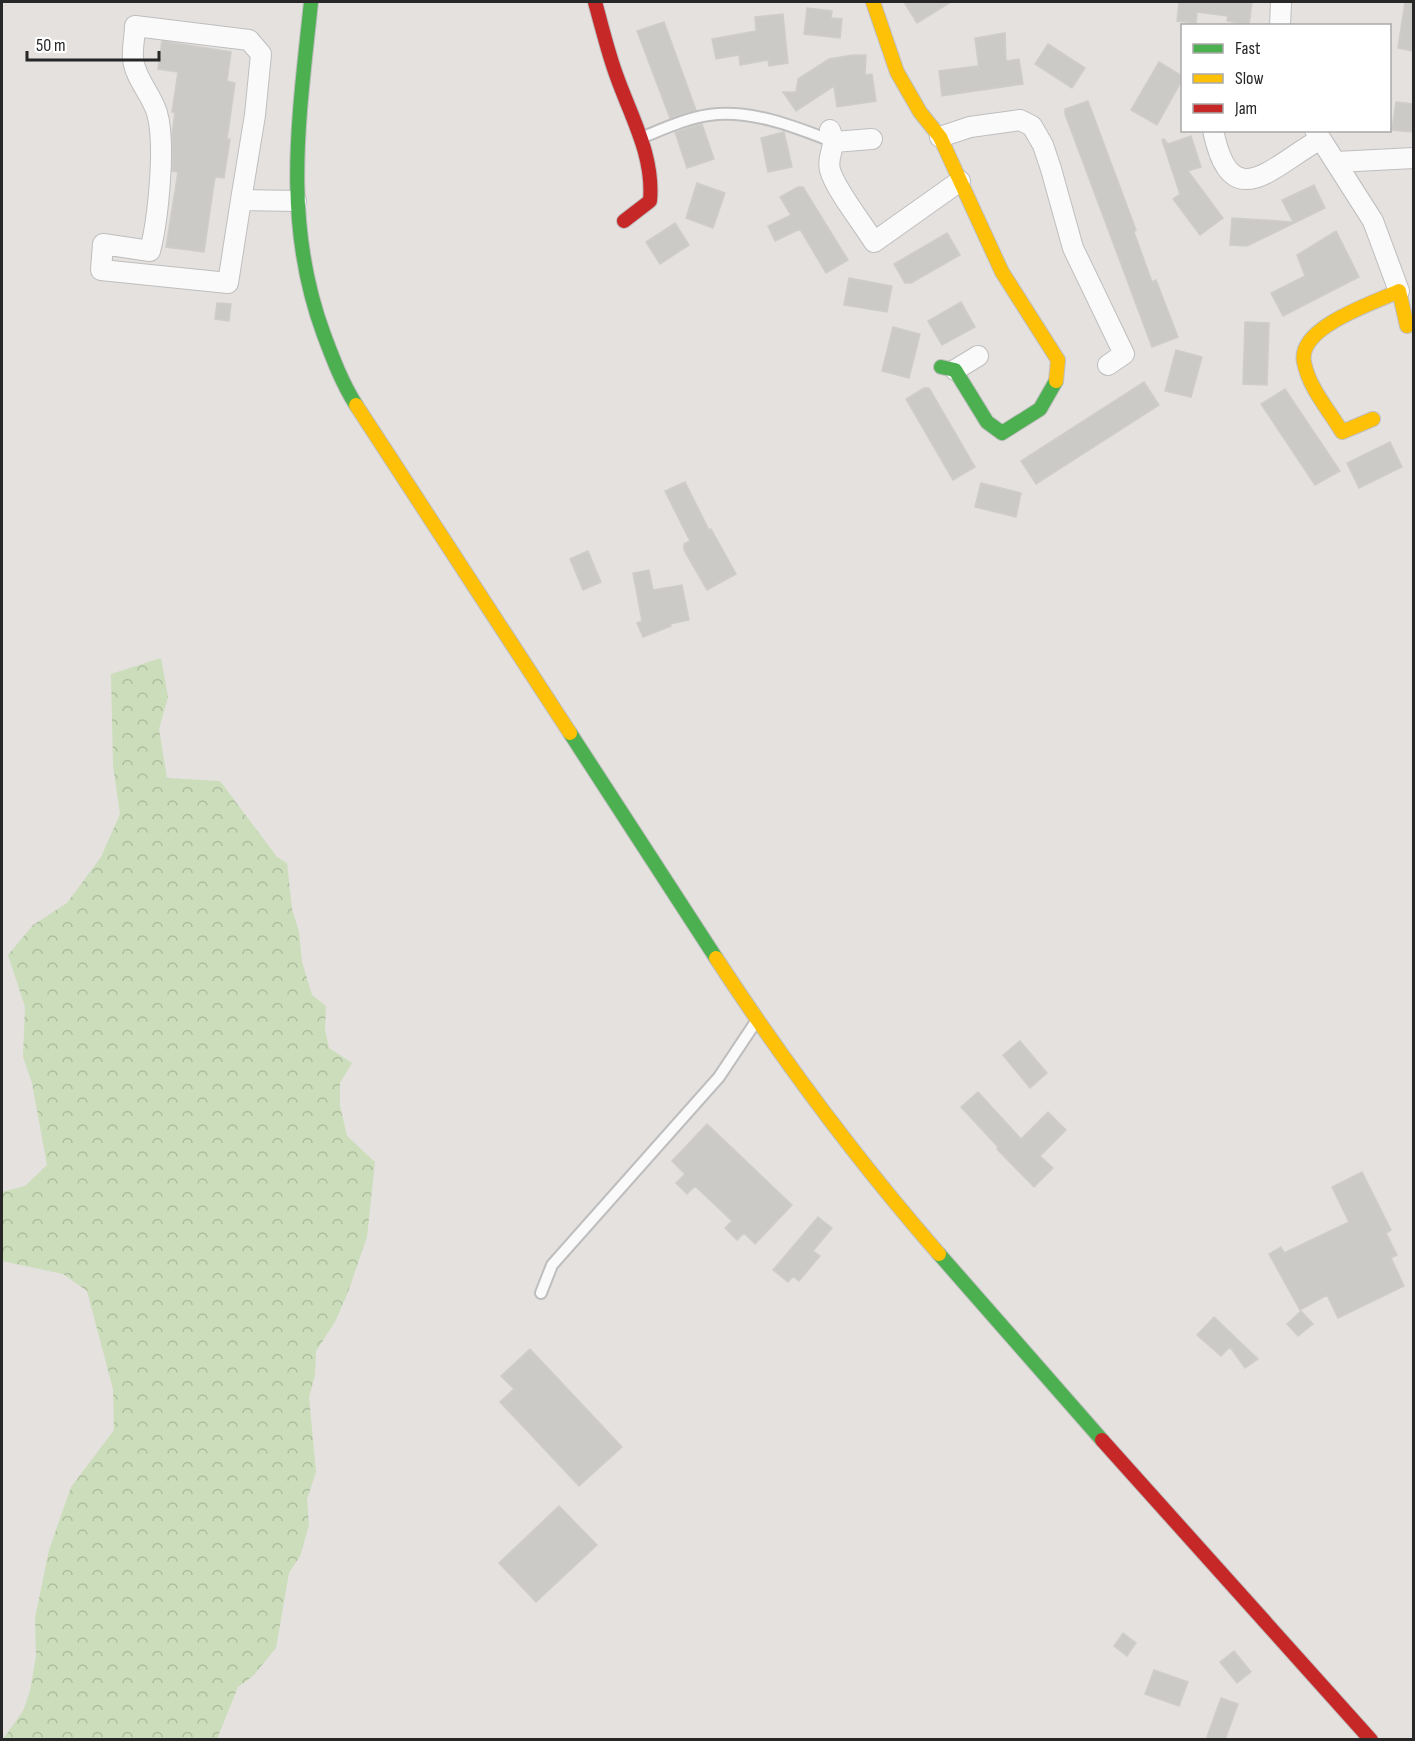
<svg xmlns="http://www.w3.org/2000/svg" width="1415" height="1741" viewBox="0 0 1415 1741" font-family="'Sofia Sans Condensed',sans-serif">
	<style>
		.forest { fill: url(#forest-crowns) }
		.building { fill: #cccac7; stroke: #cfcdca; stroke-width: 1.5 }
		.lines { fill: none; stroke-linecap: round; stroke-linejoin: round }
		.lane-casing { stroke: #bfbebf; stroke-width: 14 }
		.street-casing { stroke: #bfbebf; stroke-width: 22 }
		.fast-casing { stroke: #bfbebf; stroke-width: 16 }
		.slow-casing { stroke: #bfbebf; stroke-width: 16 }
		.jam-casing { stroke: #bfbebf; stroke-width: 16 }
		.lane { stroke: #fbfafa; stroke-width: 10 }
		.street { stroke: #fbfafa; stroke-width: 20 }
		.fast { stroke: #4caf50; stroke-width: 14 }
		.slow { stroke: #ffc107; stroke-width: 14 }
		.jam { stroke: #c62828; stroke-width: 14 }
	</style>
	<defs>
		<pattern id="forest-crowns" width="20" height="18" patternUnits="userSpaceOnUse" patternTransform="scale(1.5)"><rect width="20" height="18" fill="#cbddba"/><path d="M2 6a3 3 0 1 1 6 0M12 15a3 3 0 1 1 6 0" fill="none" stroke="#aebea0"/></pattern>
	</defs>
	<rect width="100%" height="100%" fill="#e4e1de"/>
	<path class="forest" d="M161 658 168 697 159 729 167 778 220 781 277 857 287 863 292 909 299 932 302 962 312 995 326 1006 325 1030 329 1048 352 1063 340 1083V1106L347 1136 375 1162 367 1237 348 1292 335 1322 316 1351 315 1375 309 1397 316 1472 307 1499 309 1525 300 1556 289 1573 276 1648 253 1676 238 1687 217 1739H3L23 1711 30 1691 36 1656 35 1618 49 1550 71 1487 114 1430 113 1389 87 1291 63 1274 2 1261V1192L25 1186 47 1165 32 1083 23 1057 25 1007 8 955 33 925 67 903 101 857 120 814 113 765 111 674Z"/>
	<path class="building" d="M904 2H951L917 23Z
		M1179 2H1252L1249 25 1227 21 1228 16 1197 12 1196 23 1177 21Z
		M1405 2H1413V51L1398 48Z
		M807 8 832 11 831 18 842 19 840 38 804 34Z
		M783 14 788 63 769 66 768 60 740 65 739 55 716 59 712 39 756 31 755 17Z
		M664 22 696 110 670 118 637 31Z
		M1005 33 1006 61 1019 59 1023 84 942 96 939 71 977 66 979 69 975 38Z
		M162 41 231 52 227 81 235 83 227 139H230L224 178 215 177 204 252 166 247 178 172 172 171V134L175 113 172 112 178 72 158 69Z
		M1048 44 1085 68 1072 88 1035 64Z
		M853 55H866L865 75 872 74 876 101 837 107 834 86 796 111 783 92H796L798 79 829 59Z
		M1159 62 1182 76V80L1157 125 1131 110Z
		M1088 101 1136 230 1134 232 1152 282 1156 280 1178 337 1152 347 1065 114V109Z
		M1396 102 1413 104V132L1392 130Z
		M702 124 714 159 687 168 675 132Z
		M784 132 792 167 768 172 761 138Z
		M1191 136 1201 167 1188 171 1223 218 1200 235 1173 199 1180 194 1162 140 1164 139 1168 144Z
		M697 183 725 193 713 228 686 218Z
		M1314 185 1325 208 1247 246 1230 245 1232 218 1293 222 1282 200Z
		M798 187H803L848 260 826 273 800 229 775 241 768 226 791 215 780 197Z
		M675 223 689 245 660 264 646 242Z
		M1336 231 1359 277 1283 316 1271 293 1305 276 1297 255Z
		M947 233 960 255 911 283H905L894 264Z
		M849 278 892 286 887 312 844 305Z
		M961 302 975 327 942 345 928 321Z
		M217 303 231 304 229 321 215 319Z
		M1245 322 1269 323 1267 385 1243 384Z
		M893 327 920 334 909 378 882 371Z
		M1176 350 1202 357 1191 397 1165 391Z
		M1144 382 1159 405 1036 484 1021 461Z
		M924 388H929L975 467 953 480 906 399Z
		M1285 389 1340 471 1315 485 1261 404Z
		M1390 442 1402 467 1359 488 1347 463Z
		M685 482 709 530 711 529 736 574 707 590 684 550V544L690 541 665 491Z
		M981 483 1021 493 1016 517 975 507Z
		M588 551 601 582 583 590 570 559Z
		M649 570 653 590 682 585 689 620 670 624 671 626 643 637 637 623 642 621 633 573Z
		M1020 1041 1047 1073 1030 1088 1003 1055Z
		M978 1092 1021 1139 1048 1112 1066 1130 1040 1156 1053 1168 1034 1187 997 1149 998 1147 961 1107Z
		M707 1124 792 1205 755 1244 744 1233 737 1240 725 1228 732 1221 695 1186 687 1194 676 1183 685 1174 672 1161Z
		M1362 1172 1391 1230 1386 1233 1397 1255 1391 1258 1404 1286 1338 1318 1327 1295 1300 1310 1269 1254 1281 1247 1284 1253 1349 1222 1332 1187Z
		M818 1217 832 1228 813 1251 820 1256 799 1281 793 1276 788 1282 773 1270Z
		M1301 1311 1313 1324 1298 1336 1287 1324Z
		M1214 1317 1237 1339 1258 1359 1245 1368 1230 1347 1221 1356 1197 1335Z
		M530 1349 622 1447 579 1486 500 1402 514 1389 501 1376Z
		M559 1506 597 1545 536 1602 499 1563Z
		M1123 1633 1136 1643 1127 1656 1114 1646Z
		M1234 1651 1251 1672 1237 1683 1220 1662Z
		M1154 1670 1188 1682 1179 1706 1145 1694Z
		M1221 1698 1238 1704 1225 1740H1206Z"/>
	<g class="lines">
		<defs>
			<path id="lane" d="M643 137C663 129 687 118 709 115 751 109 796 127 834 142
				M541 1293 552 1265 719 1077 755 1023"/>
			<path id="street" d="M1280 26 1281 2
				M830 130C838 150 826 153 830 170 835 189 863 224 874 242L960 181
				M1213 130C1231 218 1272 166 1319 140
				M1315 130 1373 221 1399 291
				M940 137 970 127 1020 120 1032 126 1043 145 1051 169 1073 248 1124 354 1108 365
				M834 142 872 139
				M1336 162 1414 158
				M241 200 255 115 261 54 249 40 135 26C135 36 132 48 133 58 134 77 152 95 157 113 166 144 158 220 150 251L103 244 101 270 228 283 241 200 296 201
				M955 370 978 356"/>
			<path id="fast" d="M311 2C299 118 282 222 324 335 333 359 342 383 356 405
				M941 367 955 370 987 422 1002 433 1040 409 1056 381
				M570 733 716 958
				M939 1254 1102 1440"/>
			<path id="slow" d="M873 2 897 72 920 112 940 137 1002 272 1058 360 1056 381
				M356 405 570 733
				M1373 419 1342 432C1329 410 1309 388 1304 362 1297 327 1374 303 1399 291L1407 326
				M716 958C784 1062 857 1160 939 1254"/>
			<path id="jam" d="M595 2C602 27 608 53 617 77 632 119 654 156 650 201L624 221
				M1102 1440 1371 1740"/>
		</defs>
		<use href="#lane" class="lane-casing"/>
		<use href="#street" class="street-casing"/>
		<use href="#fast" class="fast-casing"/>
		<use href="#slow" class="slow-casing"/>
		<use href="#jam" class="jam-casing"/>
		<use href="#lane" class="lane"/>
		<use href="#street" class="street"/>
		<use href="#fast" class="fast"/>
		<use href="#slow" class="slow"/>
		<use href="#jam" class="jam"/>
	</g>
	<rect width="1415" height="1741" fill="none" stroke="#272727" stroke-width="6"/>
	<rect x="1181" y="24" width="210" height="108" fill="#ffffff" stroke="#a9a9a9" stroke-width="1.5"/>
	<rect x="1193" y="44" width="30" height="9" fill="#4caf50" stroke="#a9a9a9" stroke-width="1.5"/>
	<text x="1235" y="54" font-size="18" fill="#272727">Fast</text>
	<rect x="1193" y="74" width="30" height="9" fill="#ffc107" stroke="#a9a9a9" stroke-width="1.5"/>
	<text x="1235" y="84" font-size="18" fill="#272727">Slow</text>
	<rect x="1193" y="104" width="30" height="9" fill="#c62828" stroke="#a9a9a9" stroke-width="1.5"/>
	<text x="1235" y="114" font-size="18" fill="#272727">Jam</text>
	<path d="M27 51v9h132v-9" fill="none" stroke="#272727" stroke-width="3"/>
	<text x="36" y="51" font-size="18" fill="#272727" stroke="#ffffff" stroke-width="4.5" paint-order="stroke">50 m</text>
</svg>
